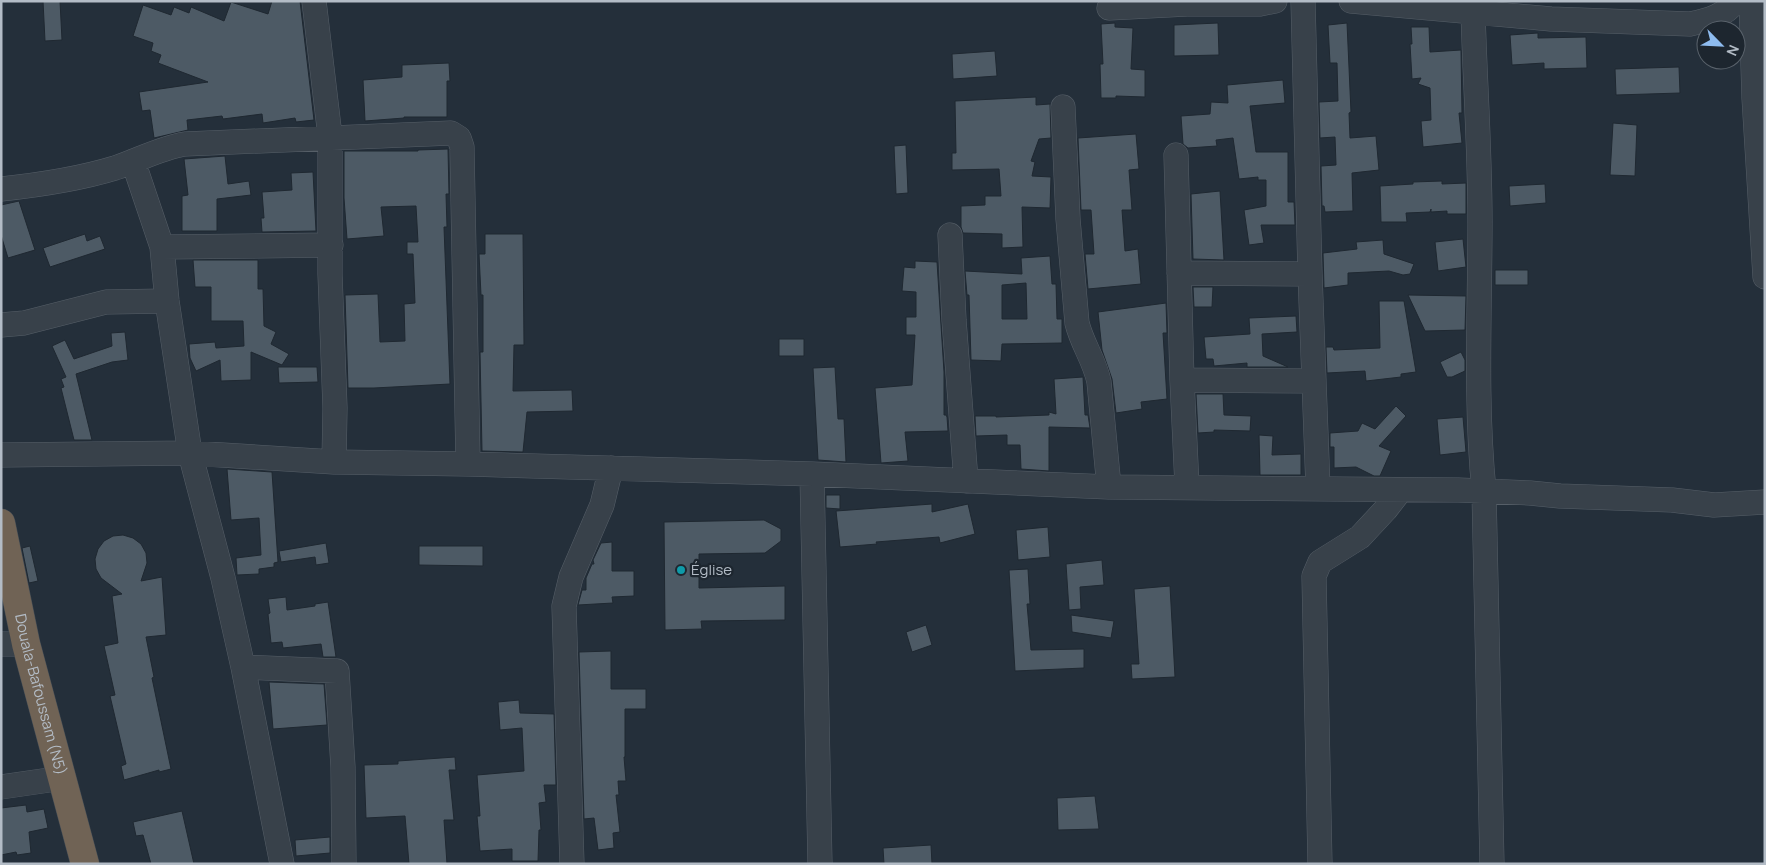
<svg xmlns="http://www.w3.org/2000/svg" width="1766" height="865" viewBox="0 0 1766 865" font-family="Manrope,sans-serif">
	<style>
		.building { fill: #4d5a65; stroke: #1f2831; fill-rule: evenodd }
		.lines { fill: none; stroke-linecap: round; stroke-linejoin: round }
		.minor-casing { stroke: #565f68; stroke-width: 25 }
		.highway-casing { stroke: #434c55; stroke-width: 29 }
		.minor { stroke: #38414a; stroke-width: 24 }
		.highway { stroke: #706355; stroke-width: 28 }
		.culture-dot { fill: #0f9aa8; stroke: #1d262f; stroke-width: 2 }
		.labels { text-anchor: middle; stroke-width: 4.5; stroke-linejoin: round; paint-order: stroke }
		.poi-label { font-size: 15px; fill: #b3bcc6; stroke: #1d262f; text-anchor: start }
		.street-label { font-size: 15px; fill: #b3bcc6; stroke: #1d262f }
	</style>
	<rect width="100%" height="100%" fill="#242f3a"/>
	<path class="building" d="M43 1H60L62 40 45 41Z
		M272 1H300L314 120 296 122 295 118 263 123 262 114 223 119 222 116 187 120 188 130 154 138 150 110 142 111 139 92 208 82 158 63 161 55 151 51 153 43 133 36 143 5 171 15 174 7 189 13 191 7 224 21 231 2 268 14Z
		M1115 23V27L1133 28 1131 69 1145 70V97L1116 96V98H1101L1100 64H1103L1101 24Z
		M1218 23 1219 55 1174 56V25Z
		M1347 23 1351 112 1349 113 1350 138 1376 136 1379 170 1352 173 1353 211 1325 212 1324 206H1322L1321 166 1336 165 1335 137 1320 138 1319 102 1338 101 1337 63H1330L1328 25Z
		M1411 27H1429L1430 52 1461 50 1462 113H1459L1462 143 1423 147 1421 121 1431 120 1430 88 1418 84 1421 78 1412 79 1410 44H1412Z
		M1538 33V38L1586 37 1587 68 1544 69V63L1512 65 1510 35Z
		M995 51 997 76 953 79 952 54Z
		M449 63 450 81H447V117H404V118L365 121 363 80 402 77V65Z
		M1679 67 1680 93 1616 95 1615 69Z
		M1283 80 1285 103 1250 106 1256 152H1288V202H1294L1295 225H1261L1264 243 1249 245 1244 210 1266 206V180H1258V177L1239 179 1233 138 1216 140 1217 146 1188 148 1183 144 1181 116 1210 114 1211 102 1228 103 1227 85Z
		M1036 97V105L1050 104 1051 138 1039 139 1031 161 1035 162 1032 176 1051 177 1050 208 1022 207 1023 247 1002 248V234L963 233 961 227V206L985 205V196H1001L999 169 952 170V153H956L955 101Z
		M1613 123 1637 125 1635 176 1610 175Z
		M1136 134 1139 169 1129 170 1132 210H1122L1125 251 1138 249 1141 284 1088 289 1085 254H1094L1091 210H1081L1078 138Z
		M906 145 908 193 896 194 894 146Z
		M448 149 449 194H446L447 227H444L450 384 374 388H348L345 295 378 294 380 342 405 341 404 304 415 303 413 254H407V242H418L416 206 381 207 384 236 347 239 344 198V151H418V150Z
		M225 156 228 184 249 181 251 195 217 199V231H182V196L188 195 184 159Z
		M313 172 316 231 262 232 261 218H264L262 192 292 190 291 173Z
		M1442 181V184L1466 183V214H1447V211L1431 212V209L1430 212 1406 213 1407 222H1381L1380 186 1413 184V182Z
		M1545 184 1546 203 1510 206 1509 186Z
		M1220 191 1224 260 1193 259 1191 194Z
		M19 201 35 250 8 258 1 235V205Z
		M85 234 87 241 100 236 105 249 50 267 43 248Z
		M485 234H523L524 345H514L513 391 572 390 573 411 527 412 523 452 482 451 480 352H483V295H481L479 254H485Z
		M1463 239 1466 267 1438 271 1435 242Z
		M1383 240 1384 254 1414 264 1410 274 1403 275 1389 271 1348 273V285L1324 288 1323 253 1357 249 1356 242Z
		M1050 256 1052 284H1056L1057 319H1062V343L1002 344 1001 361 971 360 969 295H967L965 271 1022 274 1021 258ZM1026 283 1027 319H1002V285Z
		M193 260H258V289H263L264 326 276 332 271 344 289 354 282 365 251 352V380L221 381 220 360 196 371 190 358 189 344 215 342 216 348 244 346 243 321H211V287H195Z
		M915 261 937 262 944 372V415H946L947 417 948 431 905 432 908 461 881 463 875 388 912 385 915 335H906V317H916V292L902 291 904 267 915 268Z
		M1495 270H1528V285H1495Z
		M1193 287H1213L1212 307H1194Z
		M1408 295 1466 296 1465 330 1425 331Z
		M1379 301H1404L1416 372 1401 374V377L1366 381 1365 371 1327 373 1326 347H1333L1334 350 1380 348Z
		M1166 303 1167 333H1163L1167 399 1141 402 1142 409 1116 413 1112 379 1102 350 1098 312Z
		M1296 316 1297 332 1262 334 1263 356 1288 367H1247V363L1214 366 1213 359H1206L1204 337 1250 334 1249 318Z
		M125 332 128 360 112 362 76 374 92 440H74L61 388 64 387 61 379 66 377 52 346 65 340 74 359 112 346 111 333Z
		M779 339H804V356H779Z
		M1461 352 1465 360V371L1452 377H1447L1440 362Z
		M278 367H317L318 382 279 383Z
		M835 367 838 419H844L846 462 818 460 813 368Z
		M1083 377 1085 415H1088L1090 428 1049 427V471L1021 469 1020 445H1007V435L976 436 975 416H996V417L1049 415V412L1056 414 1054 379Z
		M1196 394H1223L1224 415 1251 416 1250 431 1214 430V432L1198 433Z
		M1396 406 1406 416 1379 446 1391 451 1380 476H1374L1356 467 1334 468V447H1330V433L1358 431 1362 423 1375 429Z
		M1463 417 1466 452 1440 455 1437 419Z
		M1259 435 1273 436 1272 455 1301 454V475H1260Z
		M227 469 272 472 278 562 274 563V567L259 569V574L237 575 236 558 261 555 259 518 231 520Z
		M826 495H840V509L826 508Z
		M932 504V512L968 504 975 534 940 543 939 537 876 542 877 544 840 547 836 511Z
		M764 520 781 529V541L765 553 699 554V588L785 586V620L701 621 702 629 665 630 664 522Z
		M1048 527 1050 557 1018 560 1016 530Z
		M123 535 133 538 141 544 146 553 147 563 141 581 162 577 166 635 146 637 154 677 152 678 171 769 159 772V770L124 780 121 766 126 764 110 696 115 695 104 646 118 643 112 596 122 594 101 578 96 569 95 559 98 549 104 541 113 536Z
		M612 542V571H634V596L612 597 613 603 578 605 582 590H586V578L592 564H594L593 560 601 543Z
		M326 543 329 563 316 565 315 557 281 562 279 551Z
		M30 546 38 581 29 583 22 548Z
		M419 546H483V566L419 565Z
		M1102 560 1104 585 1080 587 1081 609 1069 610 1066 564Z
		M1028 569 1030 604H1027L1031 650 1084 649V668L1015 671 1009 570Z
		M1170 586 1175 677 1132 679 1131 664H1139L1134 589Z
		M286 597 287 610 315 606V604L328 602 336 657H323L321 644 283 648 282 642 271 643 268 614 270 613 268 599Z
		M1071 615 1114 621 1111 638 1072 632Z
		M926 625 932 645 912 652 906 632Z
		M611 651V689H646V709H625V757H624L626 781H618L619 795H616L620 832 613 833 614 848 598 850 594 818 584 819 579 652Z
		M269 682 324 684 327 725 273 729Z
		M519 700 520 713 554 714 556 785H544L546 802 539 803 541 830H539L538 861H512V849L480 851 477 816H480L477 775 524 771 522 728 500 730 498 702Z
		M455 757 456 770H449L454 820H444L447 864H409L405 816 366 818 364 765 398 764V761Z
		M1095 796 1099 829 1058 830 1057 798Z
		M26 805 27 812 44 809 48 828 29 832 31 853 17 855 16 852 1 855V808Z
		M182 811 194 864H151L143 835 136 836 133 822Z
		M330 837V853L296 856 295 840Z
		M931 845 932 864H884L883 848Z"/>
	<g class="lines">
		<defs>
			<path id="minor" d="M314 1 330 136V274L335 408 334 462
				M1303 1 1310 274 1318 488
				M1351 1 1551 19 1690 24C1709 20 1724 16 1736 1
				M1751 1 1754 98 1765 277
				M1109 8 1187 4H1260L1275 1
				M1473 12C1475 82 1480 152 1480 221 1480 311 1475 401 1484 491L1492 864
				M1063 107 1068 219 1077 323C1082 344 1095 361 1099 382L1109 487
				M1176 155 1182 380 1187 486
				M133 161 162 247 167 301 190 453 223 578 243 667 282 864
				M1 189C39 185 79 179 115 168 139 160 160 148 185 144L451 133 459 138 462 147 468 464
				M950 235 954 320 966 481
				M162 247 331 245
				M1179 273 1310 274
				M1 325 24 323 106 302 167 301
				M1182 380 1314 381
				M1 455 190 453 334 462 468 464 812 474 1109 487 1458 490 1530 493 1560 496 1672 500 1714 505 1765 502
				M812 474 820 864
				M1 644H26
				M243 667 337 671 343 767 344 864
				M1 787 63 778
				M572 864 564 606 571 577 602 505 611 468
				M1320 864 1314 576 1320 562 1360 537 1386 509 1400 491"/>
			<g id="highway">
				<path id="s1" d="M1 523 26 644 85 864"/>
			</g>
		</defs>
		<use href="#minor" class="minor-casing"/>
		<use href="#highway" class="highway-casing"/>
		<use href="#minor" class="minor"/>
		<use href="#highway" class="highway"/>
	</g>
	<circle class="culture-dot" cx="681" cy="570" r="5"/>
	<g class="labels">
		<g class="poi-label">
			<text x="691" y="575">Église</text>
		</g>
		<g class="street-label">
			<text dy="5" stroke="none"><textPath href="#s1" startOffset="176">Douala-Bafoussam (N5)</textPath></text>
		</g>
	</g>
	<rect width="1766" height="865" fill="none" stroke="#b3bcc6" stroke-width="5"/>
	<g transform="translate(1721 45) rotate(114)"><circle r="24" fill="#1d262f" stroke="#59626b"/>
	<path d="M0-4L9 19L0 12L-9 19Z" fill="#8ebcf0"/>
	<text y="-8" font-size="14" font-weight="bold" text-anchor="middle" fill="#b3bcc6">N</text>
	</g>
</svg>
